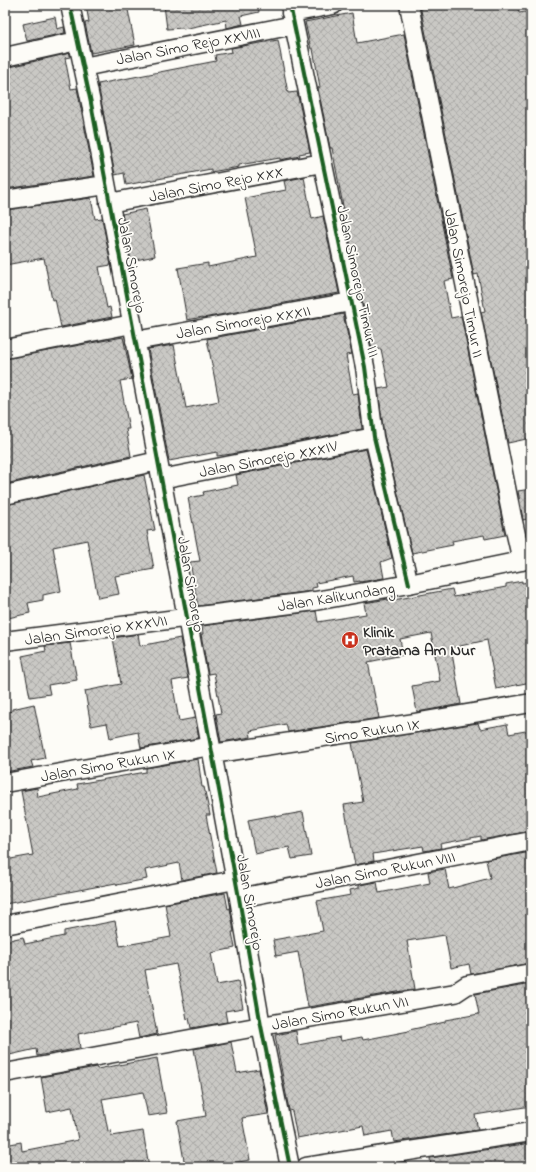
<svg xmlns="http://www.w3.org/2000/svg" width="536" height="1172" viewBox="0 0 536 1172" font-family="'Indie Flower',sans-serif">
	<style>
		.building { fill: url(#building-cross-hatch); stroke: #2b2b2b }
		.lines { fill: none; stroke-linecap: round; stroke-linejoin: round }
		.street-casing { stroke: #2b2b2b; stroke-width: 21 }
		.street { stroke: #fdfcf7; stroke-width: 18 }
		.cycleway-casing { stroke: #fdfcf7; stroke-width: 6 }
		.cycleway { stroke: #1b5e20; stroke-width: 4 }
		.labels { text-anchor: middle; stroke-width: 3.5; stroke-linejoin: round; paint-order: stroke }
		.street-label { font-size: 16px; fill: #2b2b2b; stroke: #fdfcf7 }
		.poi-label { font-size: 16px; font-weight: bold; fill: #2b2b2b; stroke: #fdfcf7; text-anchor: start }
	</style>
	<defs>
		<pattern id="building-cross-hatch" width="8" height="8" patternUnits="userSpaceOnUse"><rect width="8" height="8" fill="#c9c8c4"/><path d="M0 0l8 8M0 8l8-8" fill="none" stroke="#adaca9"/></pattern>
	</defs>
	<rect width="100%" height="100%" fill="#fdfcf7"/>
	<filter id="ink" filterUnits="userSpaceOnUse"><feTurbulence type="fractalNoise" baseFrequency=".025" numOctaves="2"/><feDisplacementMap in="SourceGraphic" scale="8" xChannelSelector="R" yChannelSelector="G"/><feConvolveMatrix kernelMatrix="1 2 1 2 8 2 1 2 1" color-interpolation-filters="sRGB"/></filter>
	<g filter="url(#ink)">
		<path class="building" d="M86 5H127L135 45 91 53 85 23 89 22Z
			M164 5H258L259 12 241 16 243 24 227 28 226 20 183 29V28L167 29Z
			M420 5H517L519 13 531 11V438L508 443 481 312 485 311 478 274 474 275Z
			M352 13 357 43 404 34 453 279 444 281 451 318 461 316 505 535 485 539 484 535 452 541 453 545 412 553 384 435 378 389 389 387 381 349 372 350 344 211 332 148H330L318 88 320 87 313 49H311L305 22Z
			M55 17 57 29 64 27 65 33 27 41 23 24Z
			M278 40 288 93 297 92 310 152 299 154 300 156 280 160V158L274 159 239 165V167L211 172V169L126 185 124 173 115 175 98 84 216 61 215 55 232 52 231 48Z
			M70 53V57L65 58 71 89 77 88 94 176 5 189V72L11 71 10 67Z
			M304 177 312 219 323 216 339 293 203 318V317L187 320 178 268 208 263V267L257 257 245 198 286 190 284 181Z
			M91 198 95 219 102 218 111 265 99 267 107 308 110 307 112 317 61 327 55 299 52 300 44 258 5 265V210Z
			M146 209 155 256 131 261 122 214Z
			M343 314 352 354 346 355 353 394 358 393 362 429 232 454 217 456V452L169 461 148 349 174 345 186 408 219 401 207 339Z
			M123 337 132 379 120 381 129 429H126L131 456 5 484V359Z
			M366 449 392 558 381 562 384 578 360 582V581L354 582 353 576 316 583 317 587 312 588V591L198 606 190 562 200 561 188 498 204 495 203 492 238 485 236 475Z
			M144 475 155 530 147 531 154 569 115 576 119 594 98 598 87 540 53 547 61 591 43 595V600L28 603 30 613 8 618 5 601V505Z
			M531 489V518L523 520 518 491Z
			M522 581V583L531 582V682L496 689 487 640 451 648 461 704 417 712 412 686 440 681 431 633 400 639 403 655 368 662 379 718 288 732 286 724 250 731 251 737 221 742 216 714 221 713 214 673 208 674 201 634H203L202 626 316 611 318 622 366 614 364 603 388 599V601L452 589 454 597 506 587V584Z
			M138 634 140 646 180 638 188 678 172 681 179 721 195 718 199 738 141 748 138 732 110 738 107 723 91 726 85 691 121 684 113 638Z
			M70 643 77 680 48 685 50 694 30 697 22 656 46 651 45 646Z
			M34 704 45 758 31 761 33 767 5 772V713L12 711V709Z
			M478 723 480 729 507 724 509 734 531 730V831L481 840V836L440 844 441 848 424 851 423 846 373 854 374 861 355 865 344 805 363 802 352 743Z
			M198 759 202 787H204L210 815H206L217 873 182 880 179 863 145 870 147 879 117 885 116 883 5 904V860L33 855 21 791 37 788 38 797 78 789 77 784 146 772V768Z
			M303 812 311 856 292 859 289 847 255 854 248 820 275 815V817Z
			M531 852V963L471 974 469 964 451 968 445 935 407 941 415 989 308 1007 298 952 276 956 273 940 323 931 317 901 351 895 350 890 359 888V885L377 882 379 893 430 883 428 872 445 869 449 889 490 878 486 860Z
			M225 893 228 909 230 908 234 932H232L235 948 211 953 217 985 238 981 243 1008 225 1011 227 1022 191 1028 189 1018 187 1019 176 964 145 970 157 1034 139 1038 136 1023 78 1034 80 1048 37 1056 36 1049 5 1056V941L23 937 25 944 64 936V931L115 921 120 946 171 937 165 904Z
			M531 984V1106L475 1115 478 1130 394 1142 392 1131 365 1136 363 1126 297 1138 292 1111 289 1110 275 1035 296 1031 298 1045 340 1037 341 1041 362 1037 363 1040 409 1031V1030L445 1022V1020L479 1014 475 994Z
			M231 1042 237 1073 259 1069 268 1114 242 1118 250 1160 210 1167H202L201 1164 185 1166 177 1121 206 1116 194 1049Z
			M157 1058 167 1113 148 1116 143 1092 102 1099 108 1131 111 1130 112 1136 143 1131 149 1167H5V1145L21 1142 22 1151 78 1140 72 1107 47 1112 41 1077 96 1067 97 1069Z
			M531 1143V1167H431L430 1158Z"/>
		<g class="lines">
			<defs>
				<path id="street" d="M70 5 91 103 158 461 239 898 261 1026 290 1167
					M290 5 365 367 374 437 409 584
					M409 5 512 517 522 561
					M291 13 333 5
					M5 57 77 41
					M83 67 294 25
					M5 200 106 185
					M109 203 322 163
					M135 341 351 302
					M5 349 132 324
					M161 479 374 437
					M5 495 158 461
					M5 641 315 601 409 584 531 559
					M212 754 415 723 531 703
					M5 783 211 746
					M239 898 531 841
					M5 925 235 880
					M5 1073 261 1026 455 993 467 985 531 973
					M306 1167 531 1132"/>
			</defs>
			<use href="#street" class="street-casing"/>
			<use href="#street" class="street"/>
			<defs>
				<path id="cycleway" d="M70 5 91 103 158 461 239 898 261 1026 290 1167
					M290 5 365 367 374 437 409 584"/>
			</defs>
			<use href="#cycleway" class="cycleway-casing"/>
			<use href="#cycleway" class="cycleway"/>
		</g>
	</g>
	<defs>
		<symbol id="hospital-disc" viewBox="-11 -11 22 22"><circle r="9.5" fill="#c8321e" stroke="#fdfcf7"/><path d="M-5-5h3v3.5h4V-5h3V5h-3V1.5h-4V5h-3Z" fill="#fff"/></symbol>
	</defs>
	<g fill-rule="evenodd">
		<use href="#hospital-disc" x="340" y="630" width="20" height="20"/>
	</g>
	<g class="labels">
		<g class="street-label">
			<text transform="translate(188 45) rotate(-11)" y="6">Jalan Simo Rejo XXVIII</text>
			<text transform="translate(216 183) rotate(-11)" y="6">Jalan Simo Rejo XXX</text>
			<text transform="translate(133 265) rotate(79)" y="6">Jalan Simorejo</text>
			<text transform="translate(359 281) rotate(78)" y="6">Jalan Simorejo Timur III</text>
			<text transform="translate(465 283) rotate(79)" y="6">Jalan Simorejo Timur II</text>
			<text transform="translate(243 321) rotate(-10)" y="6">Jalan Simorejo XXXII</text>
			<text transform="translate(268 458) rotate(-11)" y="6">Jalan Simorejo XXXIV</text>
			<text transform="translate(192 584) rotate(80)" y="6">Jalan Simorejo</text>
			<text transform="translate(336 596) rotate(-9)" y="6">Jalan Kalikundang</text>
			<text transform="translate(96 629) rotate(-8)" y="6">Jalan Simorejo XXXVII</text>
			<text transform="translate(372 730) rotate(-9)" y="6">Simo Rukun IX</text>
			<text transform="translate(108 764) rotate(-10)" y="6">Jalan Simo Rukun IX</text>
			<text transform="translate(385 869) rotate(-11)" y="6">Jalan Simo Rukun VIII</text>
			<text transform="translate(251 902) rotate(80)" y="6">Jalan Simorejo</text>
			<text transform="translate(340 1012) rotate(-10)" y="6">Jalan Simo Rukun VII</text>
		</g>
		<g class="poi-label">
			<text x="363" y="637">Klinik<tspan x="363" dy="18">Pratama Am Nur</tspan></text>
		</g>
	</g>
	<rect width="536" height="1172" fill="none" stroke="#fdfcf7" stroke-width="20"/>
	<rect x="10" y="10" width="516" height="1152" fill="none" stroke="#2b2b2b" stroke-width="1.5" filter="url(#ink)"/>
</svg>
